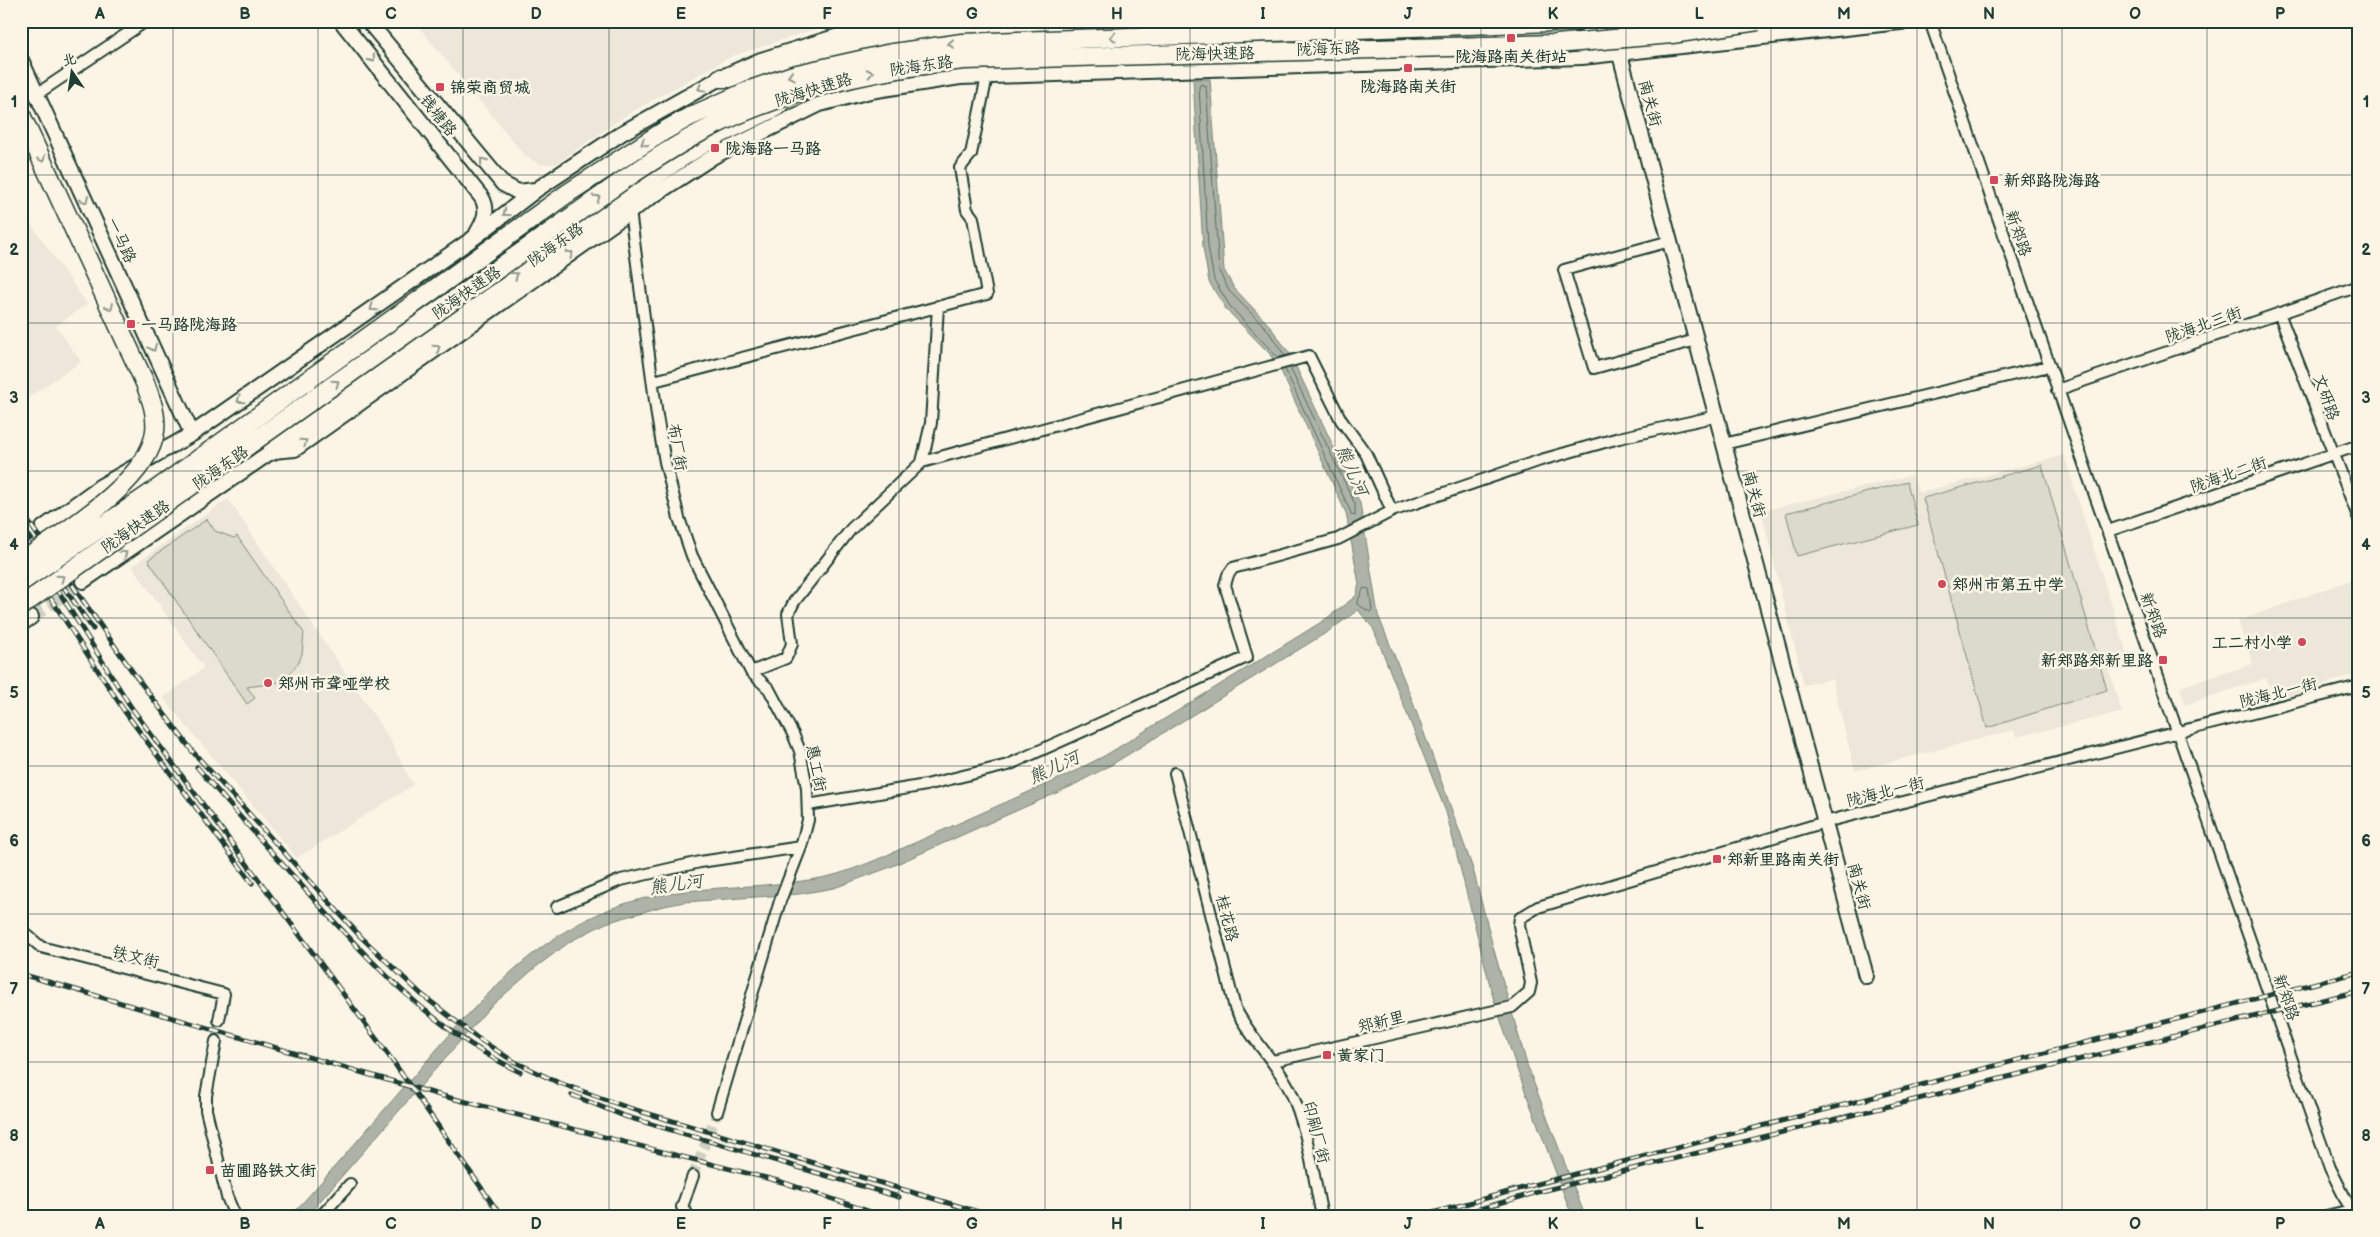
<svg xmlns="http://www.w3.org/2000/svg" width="2380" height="1237" viewBox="0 0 2380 1237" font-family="'Balsamiq Sans','LXGW WenKai TC',sans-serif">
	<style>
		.built { fill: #ece7d8 }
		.green { fill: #dcdacc; stroke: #7e8c80 }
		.water { fill: #aeb3a7; stroke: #758479 }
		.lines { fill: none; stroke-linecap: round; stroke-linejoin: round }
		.shore { stroke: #586c62; stroke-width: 1 }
		.street-tunnel { stroke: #d0d0c2; stroke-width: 10; stroke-dasharray: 10 5; stroke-linecap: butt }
		.secondary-tunnel { stroke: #d0d0c2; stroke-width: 14; stroke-dasharray: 14 7; stroke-linecap: butt }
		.street-casing { stroke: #1f3d34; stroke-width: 14 }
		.secondary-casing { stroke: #1f3d34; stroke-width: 18 }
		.highway-casing { stroke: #1f3d34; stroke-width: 21 }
		.street { stroke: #fcf5e5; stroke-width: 10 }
		.secondary { stroke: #fcf5e5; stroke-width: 14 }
		.highway { stroke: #fcf5e5; stroke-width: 18 }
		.rail-casing { stroke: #1f3d34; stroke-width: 5 }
		.rail { stroke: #fcf5e5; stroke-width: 3; stroke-dasharray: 9; stroke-linecap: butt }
		.highway-bridge-casing { stroke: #1f3d34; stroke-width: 21; stroke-linecap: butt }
		.highway-bridge { stroke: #fcf5e5; stroke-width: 18 }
		.oneway { stroke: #8e998c }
		.grid { fill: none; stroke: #1f3d34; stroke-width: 1; stroke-opacity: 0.55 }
		.poi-dot { fill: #d1495b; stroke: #fcf5e5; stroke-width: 2 }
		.labels { text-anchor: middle; stroke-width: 5; stroke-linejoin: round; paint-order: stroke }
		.street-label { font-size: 16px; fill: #1f3d34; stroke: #fcf5e5 }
		.poi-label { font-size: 16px; font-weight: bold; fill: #1f3d34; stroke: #fcf5e5; text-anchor: start }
		.water-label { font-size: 18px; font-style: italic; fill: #435a51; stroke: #fcf5e5 }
		.neatline { fill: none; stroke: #1f3d34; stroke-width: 2 }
		.grid-label { font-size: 16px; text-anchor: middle; font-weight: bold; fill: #1f3d34 }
	</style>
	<rect width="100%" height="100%" fill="#fcf5e5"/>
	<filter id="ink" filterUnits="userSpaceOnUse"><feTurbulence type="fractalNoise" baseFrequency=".02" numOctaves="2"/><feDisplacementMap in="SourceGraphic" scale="10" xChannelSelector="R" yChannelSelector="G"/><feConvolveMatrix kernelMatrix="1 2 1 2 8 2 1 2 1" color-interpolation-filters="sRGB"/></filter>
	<g filter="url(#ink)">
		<path class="built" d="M414 21H841L732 56 628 114 556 164H539L525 156Z
			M21 210 87 304 56 326 81 362 21 402Z
			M2064 455 2128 657 2107 664 2122 712 2016 737 2014 730 1855 771 1832 679 1804 685 1761 511 1913 475 1918 493Z
			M228 499 389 738 413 785 297 858 163 698 204 668 132 566Z
			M2359 577V673L2276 700 2266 678 2185 705 2180 687 2253 664 2238 621Z"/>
		<path class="green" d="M2042 465 2107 690 1987 728 1923 498Z
			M1907 482 1918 525 1797 556 1786 513Z
			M207 519 215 531 234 538 237 536 304 633 302 654 298 664 289 674 276 683 247 687 255 698 247 704 148 560Z"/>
		<path class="water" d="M1193 79H1210L1224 270 1234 288 1269 325 1290 354 1360 503 1378 615 1411 697 1473 869 1493 947 1528 1068 1585 1216H1572L1518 1072 1493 997 1446 812 1373 628 1358 610 1329 631 1111 765 1072 786 888 868 834 888 799 894 684 902 660 907 606 923 571 941 536 967 489 1008 307 1216H291C334 1168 376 1119 418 1071 477 1003 538 931 627 903 688 884 752 890 815 879 836 876 856 868 876 860L1067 775 1106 755 1323 621 1356 596 1359 584 1346 513 1281 371 1269 353 1226 309 1209 282 1203 247Z"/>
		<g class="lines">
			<path class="shore" d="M1278 358 1230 306 1214 280 1208 246 1199 87 1201 84 1206 86 1219 271 1229 291 1266 328 1285 356
				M1285 369 1352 515 1355 516V504L1290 368
				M1364 588 1369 589 1372 610 1370 612 1357 604Z"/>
			<path class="street-tunnel" d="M216 1041 219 1020
				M693 1176 717 1112"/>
			<path class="secondary-tunnel" d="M21 544 43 528
				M31 617 83 581"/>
			<defs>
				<path id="street" d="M1930 21C2057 391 2190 759 2316 1129L2330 1168 2354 1216
					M37 94 146 21
					M630 211 657 416 665 462 679 518 692 556 751 672 769 689 793 734 800 751 807 788 808 820 801 847 780 901 717 1112
					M1670 241 1564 270 1594 368 1696 340
					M2279 313 2359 519
					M654 381 987 294 973 218 967 210 960 168 971 154 987 76
					M2057 390 2359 286
					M1724 444 2049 366
					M922 462 1309 356 1341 420 1366 454 1392 511
					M2108 531 2359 445
					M751 672 786 658 792 644 788 614 794 602 851 529 922 462 931 423 938 306
					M1175 773 1235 1008C1250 1038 1275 1060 1290 1090 1308 1128 1313 1175 1322 1216
					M808 805 926 785 1008 765 1247 657 1225 585 1228 575 1233 568 1338 539 1392 511 1541 460 1619 438 1717 416
					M557 907 621 880 700 862 801 847
					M21 930 41 947 224 994 219 1020
					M216 1041 206 1096V1110L227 1197 235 1216
					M1273 1061 1512 1007 1529 992 1531 983 1519 925 1520 918 1538 907 1825 822 2359 686
					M321 1216 350 1184
					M689 1216 682 1207 693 1176
					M2326 1216 2351 1210"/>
				<path id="secondary" d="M341 21 482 198C489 211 484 221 477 233
					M368 21 503 184 518 192 535 190
					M1611 21 1866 976
					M21 60 192 434
					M43 528 101 486 192 434 475 237 536 190 622 133 720 78 761 60 861 29 896 21
					M83 581 272 451 295 449 645 201 714 156 820 104 870 91 960 77 1582 57 1909 21
					M21 624 31 617"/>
				<path id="highway" d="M1751 22 1773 21
					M720 78H738L794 57 901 35 962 27 1145 21
					M272 451 676 161 714 137 776 107 785 98"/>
			</defs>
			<use href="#street" class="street-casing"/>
			<use href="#secondary" class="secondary-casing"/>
			<use href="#highway" class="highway-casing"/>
			<use href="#street" class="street"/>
			<use href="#secondary" class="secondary"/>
			<use href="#highway" class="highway"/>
			<defs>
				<path id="rail" d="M21 511 132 671 193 752 360 936 421 994 476 1037 513 1061 557 1082 629 1108 992 1216
					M21 526 93 629
					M21 553 125 712 252 883
					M56 587 131 707 392 1060 501 1216
					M197 767C231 807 267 847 302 886 365 957 433 1031 520 1072
					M21 974 443 1096 782 1182 883 1216
					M572 1095 624 1116 899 1197
					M1422 1216 1537 1184 2359 972
					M1455 1216 1538 1192 2359 991"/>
			</defs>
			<use href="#rail" class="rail-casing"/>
			<use href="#rail" class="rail"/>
			<defs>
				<path id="highway-bridge" d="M21 115 145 383C151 399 157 414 155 431 150 481 61 534 21 562
					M21 582 157 489 568 193 664 131 689 117 750 90 793 75 887 54 962 43 1581 21
					M21 606 625 179C652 161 679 143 709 128 789 88 875 69 964 60L1556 44 1672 34 1758 21"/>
			</defs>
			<use href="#highway-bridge" class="highway-bridge-casing"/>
			<use href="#highway-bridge" class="highway-bridge"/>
		</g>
		<defs><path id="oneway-chevron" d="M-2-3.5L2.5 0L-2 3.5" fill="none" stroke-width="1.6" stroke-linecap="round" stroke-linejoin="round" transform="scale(1.25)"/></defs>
		<g class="oneway">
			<use href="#oneway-chevron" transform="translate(1113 37) rotate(178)"/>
			<use href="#oneway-chevron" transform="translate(951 44) rotate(174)"/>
			<use href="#oneway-chevron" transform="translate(372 59) rotate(51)"/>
			<use href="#oneway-chevron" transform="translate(870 73) rotate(-12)"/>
			<use href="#oneway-chevron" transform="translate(791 76) rotate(163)"/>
			<use href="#oneway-chevron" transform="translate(701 88) rotate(151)"/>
			<use href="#oneway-chevron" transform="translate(644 143) rotate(149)"/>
			<use href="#oneway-chevron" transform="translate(42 159) rotate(65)"/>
			<use href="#oneway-chevron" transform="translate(483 161) rotate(-129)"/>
			<use href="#oneway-chevron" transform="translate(597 198) rotate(-34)"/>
			<use href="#oneway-chevron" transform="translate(85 200) rotate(65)"/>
			<use href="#oneway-chevron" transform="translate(506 213) rotate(143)"/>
			<use href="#oneway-chevron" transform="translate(570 254) rotate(-35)"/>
			<use href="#oneway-chevron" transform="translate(515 275) rotate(-36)"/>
			<use href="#oneway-chevron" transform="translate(110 307) rotate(65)"/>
			<use href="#oneway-chevron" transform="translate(373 308) rotate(145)"/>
			<use href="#oneway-chevron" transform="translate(153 348) rotate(65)"/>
			<use href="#oneway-chevron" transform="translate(437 348) rotate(-35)"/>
			<use href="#oneway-chevron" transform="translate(336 383) rotate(-35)"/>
			<use href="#oneway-chevron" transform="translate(240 400) rotate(145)"/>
			<use href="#oneway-chevron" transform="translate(304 442) rotate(-35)"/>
			<use href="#oneway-chevron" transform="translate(124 554) rotate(-34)"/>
			<use href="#oneway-chevron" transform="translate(61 578) rotate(-35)"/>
		</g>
	</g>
	<path class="grid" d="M173 21V1216M318 21V1216M463 21V1216M609 21V1216M754 21V1216M899 21V1216M1045 21V1216M1190 21V1216M1335 21V1216M1481 21V1216M1626 21V1216M1771 21V1216M1917 21V1216M2062 21V1216M2207 21V1216M21 175H2359M21 323H2359M21 471H2359M21 618H2359M21 766H2359M21 914H2359M21 1062H2359"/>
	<g class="poi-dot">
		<rect x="1506" y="33" width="10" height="10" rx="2.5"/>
		<rect x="1403" y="63" width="10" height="10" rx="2.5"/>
		<rect x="435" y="82" width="10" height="10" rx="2.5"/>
		<rect x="710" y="143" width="10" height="10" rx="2.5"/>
		<rect x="1989" y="175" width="10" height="10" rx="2.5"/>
		<rect x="126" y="319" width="10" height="10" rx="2.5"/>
		<circle cx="1942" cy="584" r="5"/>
		<circle cx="2302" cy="642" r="5"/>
		<rect x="2158" y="655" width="10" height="10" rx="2.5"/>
		<circle cx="268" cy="683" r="5"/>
		<rect x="1712" y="854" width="10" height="10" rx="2.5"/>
		<rect x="1322" y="1050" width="10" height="10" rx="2.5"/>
		<rect x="205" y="1165" width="10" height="10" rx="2.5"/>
	</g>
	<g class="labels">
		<g class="street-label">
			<text transform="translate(1328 48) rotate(-2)" y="6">陇海东路</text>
			<text transform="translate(1215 53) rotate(-1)" y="6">陇海快速路</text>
			<text transform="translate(921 65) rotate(-8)" y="6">陇海东路</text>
			<text transform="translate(813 89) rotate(-17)" y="6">陇海快速路</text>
			<text transform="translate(1651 103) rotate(75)" y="6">南关街</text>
			<text transform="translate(439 115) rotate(51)" y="6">钱塘路</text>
			<text transform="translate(2019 233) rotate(71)" y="6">新郑路</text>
			<text transform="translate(122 240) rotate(65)" y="6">一马路</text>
			<text transform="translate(555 244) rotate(-35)" y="6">陇海东路</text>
			<text transform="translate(466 292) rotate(-35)" y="6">陇海快速路</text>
			<text transform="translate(2203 324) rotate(-19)" y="6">陇海北三街</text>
			<text transform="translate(2327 397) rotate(70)" y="6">文研路</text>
			<text transform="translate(678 447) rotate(80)" y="6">布厂街</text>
			<text transform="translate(220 467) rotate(-35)" y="6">陇海东路</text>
			<text transform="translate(2228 474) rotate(-19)" y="6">陇海北二街</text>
			<text transform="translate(1755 494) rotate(75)" y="6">南关街</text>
			<text transform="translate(135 526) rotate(-35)" y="6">陇海快速路</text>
			<text transform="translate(2154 615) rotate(70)" y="6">新郑路</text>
			<text transform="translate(2278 692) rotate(-14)" y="6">陇海北一街</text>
			<text transform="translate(817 768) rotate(79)" y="6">惠工街</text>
			<text transform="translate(1885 791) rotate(-14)" y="6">陇海北一街</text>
			<text transform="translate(1860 886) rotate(75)" y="6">南关街</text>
			<text transform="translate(1228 918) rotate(76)" y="6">桂花路</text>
			<text transform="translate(136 956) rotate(14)" y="6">铁文街</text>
			<text transform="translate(2287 997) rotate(71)" y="6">新郑路</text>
			<text transform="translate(1381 1021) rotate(-13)" y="6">郑新里</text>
			<text transform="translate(1317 1132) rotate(75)" y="6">印刷厂街</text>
		</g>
		<g class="poi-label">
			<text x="1511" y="62" text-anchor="middle">陇海路南关街站</text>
			<text x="1408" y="92" text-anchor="middle">陇海路南关街</text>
			<text x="450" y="93">锦荣商贸城</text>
			<text x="725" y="154">陇海路一马路</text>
			<text x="2004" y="186">新郑路陇海路</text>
			<text x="141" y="330">一马路陇海路</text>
			<text x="1952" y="590">郑州市第五中学</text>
			<text x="2292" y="648" text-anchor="end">工二村小学</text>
			<text x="2153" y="666" text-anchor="end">新郑路郑新里路</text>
			<text x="278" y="689">郑州市聋哑学校</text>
			<text x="1727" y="865">郑新里路南关街</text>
			<text x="1337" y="1061">黄家门</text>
			<text x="220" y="1176">苗圃路铁文街</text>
		</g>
		<g class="water-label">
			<text transform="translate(1352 470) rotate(66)" y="6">熊儿河</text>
			<text transform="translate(1054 767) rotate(-25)" y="6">熊儿河</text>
			<text transform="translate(676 884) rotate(-8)" y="6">熊儿河</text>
		</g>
	</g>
	<rect width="2380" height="1237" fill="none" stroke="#fcf5e5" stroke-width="55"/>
	<g transform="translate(72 72) rotate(347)" stroke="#fcf5e5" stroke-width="4" paint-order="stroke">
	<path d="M0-4L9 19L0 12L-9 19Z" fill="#1f3d34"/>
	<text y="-8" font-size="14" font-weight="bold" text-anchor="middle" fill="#1f3d34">北</text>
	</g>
	<rect x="28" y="28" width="2324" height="1182" class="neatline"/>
	<g class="grid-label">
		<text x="100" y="19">A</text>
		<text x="245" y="19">B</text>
		<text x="391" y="19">C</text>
		<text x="536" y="19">D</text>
		<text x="681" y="19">E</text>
		<text x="827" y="19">F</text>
		<text x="972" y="19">G</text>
		<text x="1117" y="19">H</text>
		<text x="1263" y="19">I</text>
		<text x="1408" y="19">J</text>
		<text x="1553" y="19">K</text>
		<text x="1699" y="19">L</text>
		<text x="1844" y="19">M</text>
		<text x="1989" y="19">N</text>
		<text x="2135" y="19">O</text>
		<text x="2280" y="19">P</text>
		<text x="14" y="107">1</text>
		<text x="2366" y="107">1</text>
		<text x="14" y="255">2</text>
		<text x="2366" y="255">2</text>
		<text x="14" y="403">3</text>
		<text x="2366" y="403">3</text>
		<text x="14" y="550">4</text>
		<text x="2366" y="550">4</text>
		<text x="14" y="698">5</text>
		<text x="2366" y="698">5</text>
		<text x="14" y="846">6</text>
		<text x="2366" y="846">6</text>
		<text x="14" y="994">7</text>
		<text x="2366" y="994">7</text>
		<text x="14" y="1141">8</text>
		<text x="2366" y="1141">8</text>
		<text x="100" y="1229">A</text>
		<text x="245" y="1229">B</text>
		<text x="391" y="1229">C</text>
		<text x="536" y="1229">D</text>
		<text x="681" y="1229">E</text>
		<text x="827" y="1229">F</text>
		<text x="972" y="1229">G</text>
		<text x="1117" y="1229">H</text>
		<text x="1263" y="1229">I</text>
		<text x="1408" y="1229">J</text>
		<text x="1553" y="1229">K</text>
		<text x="1699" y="1229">L</text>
		<text x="1844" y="1229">M</text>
		<text x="1989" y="1229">N</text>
		<text x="2135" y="1229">O</text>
		<text x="2280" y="1229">P</text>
	</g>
</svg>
